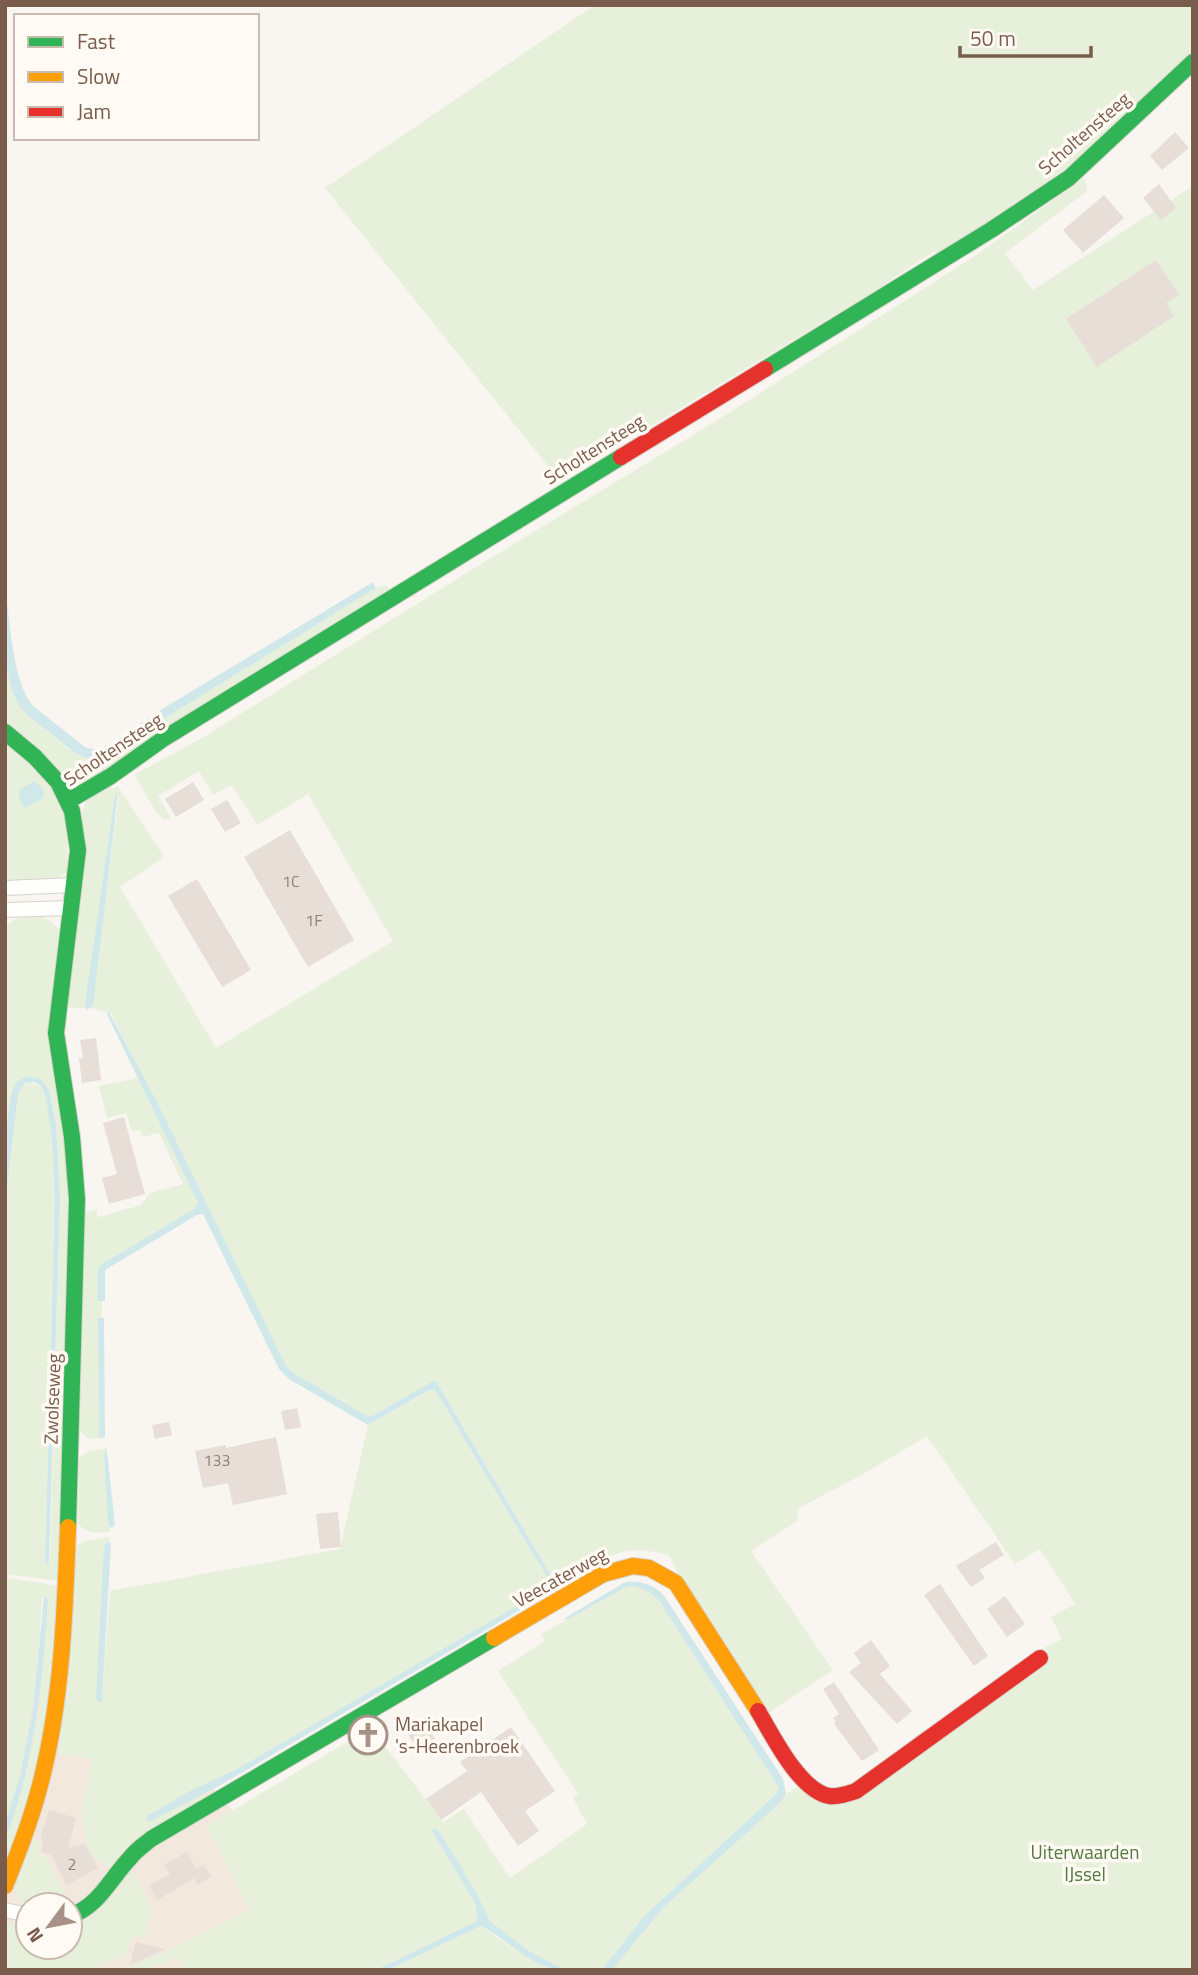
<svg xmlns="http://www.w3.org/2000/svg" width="1198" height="1975" viewBox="0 0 1198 1975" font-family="'Titillium Web',sans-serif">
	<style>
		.residential { fill: #f2e8de; fill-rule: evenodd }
		.green { fill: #e7f0db }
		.water { fill: #d0e8ea }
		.building { fill: #e6ded7 }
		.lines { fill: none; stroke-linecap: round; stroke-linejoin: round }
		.street-casing { stroke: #d7d1cb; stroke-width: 16 }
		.fast-casing { stroke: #d9d2cb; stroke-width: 18 }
		.slow-casing { stroke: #d9d2cb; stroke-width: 18 }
		.jam-casing { stroke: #d9d2cb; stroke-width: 18 }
		.street { stroke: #fefefd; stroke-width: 14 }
		.fast { stroke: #30b455; stroke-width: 16 }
		.slow { stroke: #ff9f0a; stroke-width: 16 }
		.jam { stroke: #e5322d; stroke-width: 16 }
		.labels { text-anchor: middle; stroke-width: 7; stroke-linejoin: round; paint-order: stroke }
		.number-label { font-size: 16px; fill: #977e72 }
		.street-label { font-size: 19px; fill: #7a5c4d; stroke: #fffaf3 }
		.poi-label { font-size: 19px; fill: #7a5c4d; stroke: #fffaf3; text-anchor: start }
		.park-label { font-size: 19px; fill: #537a41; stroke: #fffaf3 }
	</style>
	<rect width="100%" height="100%" fill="#f9f5f0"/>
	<path class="residential" d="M5 1643 197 1772 382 1970H5ZM28 1905H70V1947H28Z"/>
	<path class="green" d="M595 5H1193V54L1070 166 938 256 934 251 874 291 560 481 325 188Z
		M1084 178 1087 191 1005 253 1033 290 1193 186V1970H612L664 1907 779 1804 786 1794 801 1785 829 1803 1040 1650 1062 1639 1051 1617 1075 1604 1040 1549 1015 1564 927 1436 865 1473 799 1508 797 1521 751 1551 833 1670 768 1713 680 1579 670 1556C622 1540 596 1562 556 1584L438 1384 374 1415 367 1416 292 1372 285 1364 111 1013 91 1008 119 795H115L86 1008H67L82 810 88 799 109 784 113 789 118 786 164 857 120 887 216 1048 393 941 308 794 257 825 232 785 213 795 199 771 158 796 171 818 165 820 157 813 134 775 202 738 486 561 716 421 975 256Z
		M387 585 390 593 87 782 73 781 62 775 5 723V661L13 693 28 715 68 749 109 758 154 725 376 588Z
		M5 741 45 776 68 819 67 872 58 879 10 881 5 878Z
		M38 915 52 922 59 930 70 1184 60 1581 5 1574V1206L18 1094 21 1086 29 1082 42 1087C62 1143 55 1234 53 1295 49 1384 48 1473 45 1562L46 1564 50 1562 60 1199 56 1124 51 1099 49 1090 35 1077 14 1087 5 1161V926L16 919Z
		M138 1078 198 1203 194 1209 100 1265 98 1301H102V1318H98L99 1438 88 1439 80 1431 85 1212 97 1209V1217H99L141 1205 150 1193 183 1184 159 1133 143 1137 140 1130 132 1131 126 1113 107 1118 99 1086Z
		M434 1389 554 1586 239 1768 190 1791 147 1816 149 1822 203 1794 193 1810 87 1898 108 1870 101 1859 96 1861 85 1840 82 1809 92 1759 56 1752 76 1546 86 1541 110 1537 109 1542 104 1545 102 1700 110 1591 340 1549 368 1425Z
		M107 1448V1451L104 1453 110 1532C97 1533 87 1534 78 1524L79 1458 89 1451Z
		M5 1578 60 1586 43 1747 5 1868V1840L26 1773 39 1710 48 1598 46 1596 42 1598C38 1676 30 1750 5 1825Z
		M628 1586 644 1588 660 1602 779 1788 775 1795 643 1917 602 1970H565L529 1951 493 1924 486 1915 476 1892 433 1828 432 1831 476 1905 477 1921 376 1970H184L177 1956 148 1970H126L250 1910 206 1826 371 1728 443 1822 464 1809 510 1878 587 1824 573 1798 578 1794 498 1671 545 1641 541 1634Z
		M33 1840 42 1842 38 1854 50 1857 46 1860 65 1893 64 1905H28V1909C5 1890 24 1862 33 1840Z
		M129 1866 153 1907 144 1938 133 1936 126 1954 101 1965 100 1970H5V1922L28 1921V1947H70V1922Z
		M481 1926 517 1951 552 1970H388Z"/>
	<path class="water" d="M373 582 376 588 154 725 109 758 100 762C81 759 68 748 54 736 43 727 30 719 21 708 0 678 5 622 5 586 10 619 12 681 33 706L85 747 92 749H103L154 714Z
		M33 782 38 784 44 791 43 798 25 808 19 797V790Z
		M118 793 93 1006 86 1010 85 1004 115 795Z
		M109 1012 157 1102 285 1364 292 1372 367 1416 374 1415 433 1381H436L556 1584 551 1583 435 1390H430L368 1425 289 1379 279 1369 203 1214 197 1215 105 1270V1301H97L98 1270 100 1265 194 1209 198 1203 107 1014Z
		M28 1076 41 1079 49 1090 56 1124 60 1199 49 1564 45 1563 55 1199 52 1137 46 1100 42 1087 34 1082 25 1083 18 1094 5 1206C5 1183 5 1102 15 1085 18 1080 23 1078 28 1076Z
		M98 1318H104L105 1437 99 1438Z
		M107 1451 115 1525 111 1528 108 1524 104 1452Z
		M109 1542 111 1544 102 1701 100 1703 96 1699 104 1545Z
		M625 1582C641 1580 655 1585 665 1597L783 1779 786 1794 779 1804 664 1907 612 1970H602L643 1917 775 1795 779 1788 660 1602C650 1592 642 1586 628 1586L567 1620 565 1618Z
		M537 1594H540L539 1599 219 1786 149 1822 146 1819 147 1816 190 1791 239 1768Z
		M44 1596 48 1598C43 1681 35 1762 5 1840V1825L21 1772 33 1709Z
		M433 1828 439 1831 476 1892 490 1921 529 1951 565 1970C532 1970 509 1940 481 1926L388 1970H376L477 1921 476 1905 432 1831Z"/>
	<path class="building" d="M1175 132 1189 148 1162 170 1150 156Z
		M1159 184 1176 208 1161 220 1143 198Z
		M1104 195 1124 218 1083 253 1063 230Z
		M1156 260 1179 295 1166 303 1174 316 1097 367 1066 319Z
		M193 782 204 800 176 817 165 799Z
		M227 800 241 823 225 832 211 809Z
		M290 830 354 940 308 967 244 857Z
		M197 879 251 970 222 987 168 896Z
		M96 1038 101 1080 82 1083 79 1058H83L80 1040Z
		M124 1117 145 1194 109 1204 102 1178 117 1174 103 1123Z
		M297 1408 301 1427 285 1430 281 1411Z
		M169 1422 172 1435 155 1439 152 1425Z
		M276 1437 287 1494 233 1505 228 1483 203 1488 195 1451 225 1445 226 1448Z
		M338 1512 341 1547 320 1549 316 1514Z
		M996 1542 1004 1555 979 1570 985 1578 971 1587 956 1566Z
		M940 1584 988 1656 974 1666 924 1595Z
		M1005 1596 1025 1624 1007 1637 987 1609Z
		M871 1640 890 1666 880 1674 912 1711 897 1724 849 1672 861 1663 854 1653Z
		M834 1682 879 1750 862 1761 834 1724 836 1722 833 1718 839 1714 823 1689Z
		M422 1721 439 1744 423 1756 406 1732Z
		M511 1727 555 1791 525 1811 539 1831 518 1846 481 1792 441 1820 426 1799 467 1771 460 1762Z
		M49 1810 76 1818 68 1848 85 1844 98 1868 67 1885 51 1855 41 1852 43 1840 40 1839Z
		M187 1852 196 1869 204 1864 211 1876 198 1885 194 1878 157 1900 149 1886 170 1874 164 1865Z
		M136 1942 165 1949 130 1965Z"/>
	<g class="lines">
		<defs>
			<path id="street" d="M5 888 74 885
				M5 910 70 908
				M5 1910 28 1915"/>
			<path id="fast" d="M765 369 991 230 1069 178 1193 62
				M5 732 35 757 58 782 72 811 78 850 56 1033 72 1137 77 1199 68 1527
				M70 800 111 776 163 739 621 457
				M70 1916C99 1906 110 1879 130 1858 136 1850 144 1845 151 1839L494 1638"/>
			<path id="slow" d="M494 1638 603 1574 633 1566 649 1568 676 1583 758 1711
				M5 1886C18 1854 30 1823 39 1789 62 1704 65 1614 68 1527"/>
			<path id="jam" d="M621 457 765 369
				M758 1711C773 1736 799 1790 829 1796 838 1797 847 1794 856 1791L1040 1658"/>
		</defs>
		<use href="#street" class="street-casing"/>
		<use href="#fast" class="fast-casing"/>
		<use href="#slow" class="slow-casing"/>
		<use href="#jam" class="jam-casing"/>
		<use href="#street" class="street"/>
		<use href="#fast" class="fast"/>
		<use href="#slow" class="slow"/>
		<use href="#jam" class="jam"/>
	</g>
	<defs>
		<symbol id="church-ring" viewBox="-11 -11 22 22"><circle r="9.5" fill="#fffaf3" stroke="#a69286" stroke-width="1.5"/><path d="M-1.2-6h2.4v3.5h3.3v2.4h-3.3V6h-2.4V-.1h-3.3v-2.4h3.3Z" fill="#a69286"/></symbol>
	</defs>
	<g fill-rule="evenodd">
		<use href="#church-ring" x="346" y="1713" width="44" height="44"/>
	</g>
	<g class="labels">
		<g class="number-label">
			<text x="291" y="887">1C</text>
			<text x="314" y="926">1F</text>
			<text x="217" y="1466">133</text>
			<text x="72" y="1870">2</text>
		</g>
		<g class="street-label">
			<text transform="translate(1084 133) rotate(-41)" y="7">Scholtensteeg</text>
			<text transform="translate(594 449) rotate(-32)" y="7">Scholtensteeg</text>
			<text transform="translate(113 749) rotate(-34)" y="7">Scholtensteeg</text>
			<text transform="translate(52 1399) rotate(-88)" y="7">Zwolseweg</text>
			<text transform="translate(560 1577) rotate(-29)" y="7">Veecaterweg</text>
		</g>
		<g class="poi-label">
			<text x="395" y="1731">Mariakapel<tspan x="395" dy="22">'s-Heerenbroek</tspan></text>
		</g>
		<g class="park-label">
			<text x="1085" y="1859">Uiterwaarden<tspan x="1085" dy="22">IJssel</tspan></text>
		</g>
	</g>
	<rect width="1198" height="1975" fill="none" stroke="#7a5c4d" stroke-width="14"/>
	<rect x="14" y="14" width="245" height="126" fill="#fffaf3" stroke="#cabbb1" stroke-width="2"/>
	<rect x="28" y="37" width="35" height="10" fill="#30b455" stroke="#cabbb1" stroke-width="2"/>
	<text x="77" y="49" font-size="21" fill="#7a5c4d">Fast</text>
	<rect x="28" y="72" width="35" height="10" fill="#ff9f0a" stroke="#cabbb1" stroke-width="2"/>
	<text x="77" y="84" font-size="21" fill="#7a5c4d">Slow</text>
	<rect x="28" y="107" width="35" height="10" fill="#e5322d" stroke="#cabbb1" stroke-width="2"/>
	<text x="77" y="119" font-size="21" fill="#7a5c4d">Jam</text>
	<g transform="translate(49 1926) rotate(238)"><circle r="33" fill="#fffaf3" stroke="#cabbb1" stroke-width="2"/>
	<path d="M0-5L12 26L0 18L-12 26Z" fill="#a69286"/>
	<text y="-10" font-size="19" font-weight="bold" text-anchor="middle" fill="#7a5c4d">N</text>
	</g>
	<path d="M960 46v10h131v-10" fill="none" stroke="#7a5c4d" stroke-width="3.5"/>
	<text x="970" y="46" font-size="21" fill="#7a5c4d" stroke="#fffaf3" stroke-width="5" paint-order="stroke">50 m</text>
</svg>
